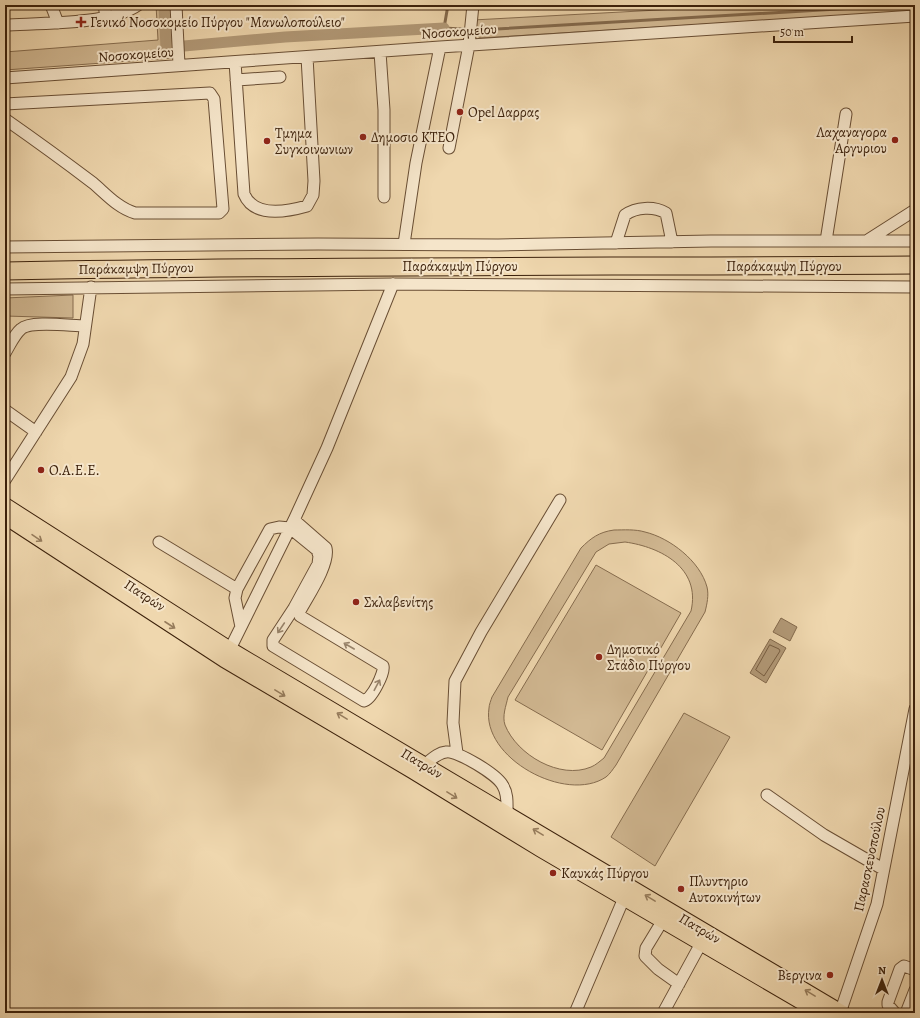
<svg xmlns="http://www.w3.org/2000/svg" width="920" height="1018" viewBox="0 0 920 1018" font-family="Alegreya,serif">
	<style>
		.green { fill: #d1b892; stroke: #866c4e; fill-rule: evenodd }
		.water { fill: #b29977; stroke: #83694c }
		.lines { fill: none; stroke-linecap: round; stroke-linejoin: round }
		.shore { stroke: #775d41; stroke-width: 1 }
		.stream { stroke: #83694c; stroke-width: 3 }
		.canal { stroke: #b29977; stroke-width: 11 }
		.minor-casing { stroke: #694e34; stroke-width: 13 }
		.major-casing { stroke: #3c210b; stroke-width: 16 }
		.highway-casing { stroke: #3c210b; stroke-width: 19 }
		.minor { stroke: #f5e5ca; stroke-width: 11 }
		.major { stroke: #efd7ae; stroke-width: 14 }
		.highway { stroke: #efd7ae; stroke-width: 17 }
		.oneway { stroke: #967c5c }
		.oneway2 { stroke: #98836a }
		.poi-dot { fill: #8f2418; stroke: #f5e5ca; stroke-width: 1.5 }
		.labels { text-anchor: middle; stroke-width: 4; stroke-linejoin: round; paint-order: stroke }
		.poi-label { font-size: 14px; fill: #3c210b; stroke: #f5e5ca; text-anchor: start }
		.street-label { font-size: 14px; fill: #3c210b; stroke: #f5e5ca }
	</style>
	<rect width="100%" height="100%" fill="#efd7ae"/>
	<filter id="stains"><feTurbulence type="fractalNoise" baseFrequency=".005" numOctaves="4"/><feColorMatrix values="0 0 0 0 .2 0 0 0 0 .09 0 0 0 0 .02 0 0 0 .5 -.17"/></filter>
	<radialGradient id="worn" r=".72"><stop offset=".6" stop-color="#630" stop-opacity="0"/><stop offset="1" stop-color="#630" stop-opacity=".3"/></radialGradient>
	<path class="green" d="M156 5H171L173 58 5 70V52L158 40Z
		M751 5H915V11L481 38 475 35 473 20Z
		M73 295V318L5 316V298Z
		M614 530C624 530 635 529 645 532 670 538 700 561 707 587 709 595 707 604 705 612L616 765C613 769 610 774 606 777 566 804 481 758 489 708 489 705 491 700 492 697L581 548C591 538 599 532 614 530ZM625 542C661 547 701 568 691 611L604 758C600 761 596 765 591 767 560 780 517 755 505 725 502 716 506 706 508 697L596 552 609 544Z
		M596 565 681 613 602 750 515 700Z
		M684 713 730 737 655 866 611 837Z"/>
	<path class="water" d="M781 618 797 627 790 641 773 632Z
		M770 639 786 648 766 683 750 673Z"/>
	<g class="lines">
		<path class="shore" d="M770 645 779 649 780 651 764 676 756 670Z"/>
		<path class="stream" d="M448 5 444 28 479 30 906 5"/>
		<path class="canal" d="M164 5 166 48
			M184 46 285 37 444 28"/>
		<defs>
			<path id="minor" d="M51 5 58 23
				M104 5 106 17
				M176 5 179 65
				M5 25C40 23 110 25 138 5
				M380 52 384 110V197
				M235 62 244 194C254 218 286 212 307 206L313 195 314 181 307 57
				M5 78 440 47 915 16
				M236 80 280 77
				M5 104 210 93 214 99 223 209 219 213H135C118 208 106 194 93 183 64 161 35 140 5 119
				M449 148 469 45 473 5
				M868 240 915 210
				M826 241 846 114
				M616 243 625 215C636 207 654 206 666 213L672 242
				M404 244 416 163 440 47
				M5 247 318 244 498 245 711 241H915
				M5 289 393 284 915 287
				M5 353C10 345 14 335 21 329 31 320 71 326 85 326
				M5 410 36 432
				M5 480 71 377 83 344 91 287
				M159 542 237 589
				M241 627 235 598 237 589 270 529 279 527 290 528 317 550 319 556 318 564 294 608 273 640V646L364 701C371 700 385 673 383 666L300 616V611C308 596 330 564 326 548L294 520
				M227 655 294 520 327 448 393 284
				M457 753 453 723 455 681 481 632 560 500
				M424 765C431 760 437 753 446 752 457 750 498 775 503 786 508 794 507 804 507 813
				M767 795 824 835 883 869
				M666 915 646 948 645 956 658 969 679 984
				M575 1013 624 898
				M663 1013 705 936
				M840 1013 877 904 915 709
				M895 1013 888 1005V1002L900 969 904 966 915 970
				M906 1013 915 990"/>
			<path id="major" d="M5 505 230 649 843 1013
				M5 517 224 660 412 771 541 850 820 1013"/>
			<path id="highway" d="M5 271C308 265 612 267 915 265"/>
		</defs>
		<use href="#minor" class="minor-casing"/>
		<use href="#major" class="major-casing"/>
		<use href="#highway" class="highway-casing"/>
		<use href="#minor" class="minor"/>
		<use href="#major" class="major"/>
		<use href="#highway" class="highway"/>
	</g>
	<defs><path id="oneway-shaft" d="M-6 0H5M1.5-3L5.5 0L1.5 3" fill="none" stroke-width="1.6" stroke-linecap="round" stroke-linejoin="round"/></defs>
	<g class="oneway">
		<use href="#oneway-shaft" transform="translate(37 538) rotate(34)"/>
		<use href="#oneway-shaft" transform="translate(170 625) rotate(33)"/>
		<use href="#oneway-shaft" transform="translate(280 693) rotate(31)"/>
		<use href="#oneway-shaft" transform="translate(342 716) rotate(-149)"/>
		<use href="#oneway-shaft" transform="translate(452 795) rotate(32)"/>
		<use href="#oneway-shaft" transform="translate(538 832) rotate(-149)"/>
		<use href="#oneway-shaft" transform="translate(650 898) rotate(-149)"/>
		<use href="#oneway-shaft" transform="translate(810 993) rotate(-149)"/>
	</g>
	<g class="oneway2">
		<use href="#oneway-shaft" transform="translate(281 628) rotate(124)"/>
		<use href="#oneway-shaft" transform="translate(349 646) rotate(-150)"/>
		<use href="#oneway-shaft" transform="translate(377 685) rotate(-62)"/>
	</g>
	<g class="poi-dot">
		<path d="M79 16h4v4h4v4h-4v4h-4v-4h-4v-4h4z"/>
		<circle cx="460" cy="112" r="4"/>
		<circle cx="363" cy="137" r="4"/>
		<circle cx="895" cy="140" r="4"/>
		<circle cx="267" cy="141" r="4"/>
		<circle cx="41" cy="470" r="4"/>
		<circle cx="356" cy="602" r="4"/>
		<circle cx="599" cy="657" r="4"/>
		<circle cx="553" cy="873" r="4"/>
		<circle cx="681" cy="889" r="4"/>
		<circle cx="830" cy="975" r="4"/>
	</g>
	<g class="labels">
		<g class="poi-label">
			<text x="90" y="27">Γενικό Νοσοκομείο Πύργου "Μανωλοπούλειο"</text>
			<text x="468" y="117">Opel Δαρρας</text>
			<text x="887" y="137" text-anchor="end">Λαχαναγορα<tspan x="887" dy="16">Αργυριου</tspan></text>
			<text x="275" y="138">Τμημα<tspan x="275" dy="16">Συγκοινωνιων</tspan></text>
			<text x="371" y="142">Δημοσιο ΚΤΕΟ</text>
			<text x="49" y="475">Ο.Α.Ε.Ε.</text>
			<text x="364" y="607">Σκλαβενίτης</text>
			<text x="607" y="654">Δημοτικό<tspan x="607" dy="16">Στάδιο Πύργου</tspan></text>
			<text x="561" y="878">Καυκάς Πύργου</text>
			<text x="689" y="886">Πλυντηριο<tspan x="689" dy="16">Αυτοκινήτων</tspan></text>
			<text x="822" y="980" text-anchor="end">Βεργινα</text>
		</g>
		<g class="street-label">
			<text transform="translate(459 31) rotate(-4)" y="5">Νοσοκομείου</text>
			<text transform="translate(136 54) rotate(-4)" y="5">Νοσοκομείου</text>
			<text x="460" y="271">Παράκαμψη Πύργου</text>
			<text x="784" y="271">Παράκαμψη Πύργου</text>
			<text transform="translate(136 268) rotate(-1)" y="5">Παράκαμψη Πύργου</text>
			<text transform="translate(145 595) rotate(33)" y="5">Πατρών</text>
			<text transform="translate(422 763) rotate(31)" y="5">Πατρών</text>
			<text transform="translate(869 859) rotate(-78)" y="5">Παρασκευοπούλου</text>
			<text transform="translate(700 928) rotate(31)" y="5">Πατρών</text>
		</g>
	</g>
	<rect width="920" height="1018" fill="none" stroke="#efd7ae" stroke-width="20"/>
	<rect x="6" y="6" width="908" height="1006" fill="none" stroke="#3c210b" stroke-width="2"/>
	<rect x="10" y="10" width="900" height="998" fill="none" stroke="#3c210b"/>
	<g transform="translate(882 980)" stroke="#f5e5ca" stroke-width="3" paint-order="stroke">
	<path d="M0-3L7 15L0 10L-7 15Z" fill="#3c210b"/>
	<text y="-6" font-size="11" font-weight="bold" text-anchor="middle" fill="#3c210b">N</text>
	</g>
	<path d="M774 36v6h78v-6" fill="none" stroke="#3c210b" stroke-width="2"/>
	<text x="780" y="36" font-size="12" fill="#3c210b" stroke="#f5e5ca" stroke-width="3" paint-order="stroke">50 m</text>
	<rect width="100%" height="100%" filter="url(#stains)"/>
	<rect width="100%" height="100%" fill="url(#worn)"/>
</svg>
